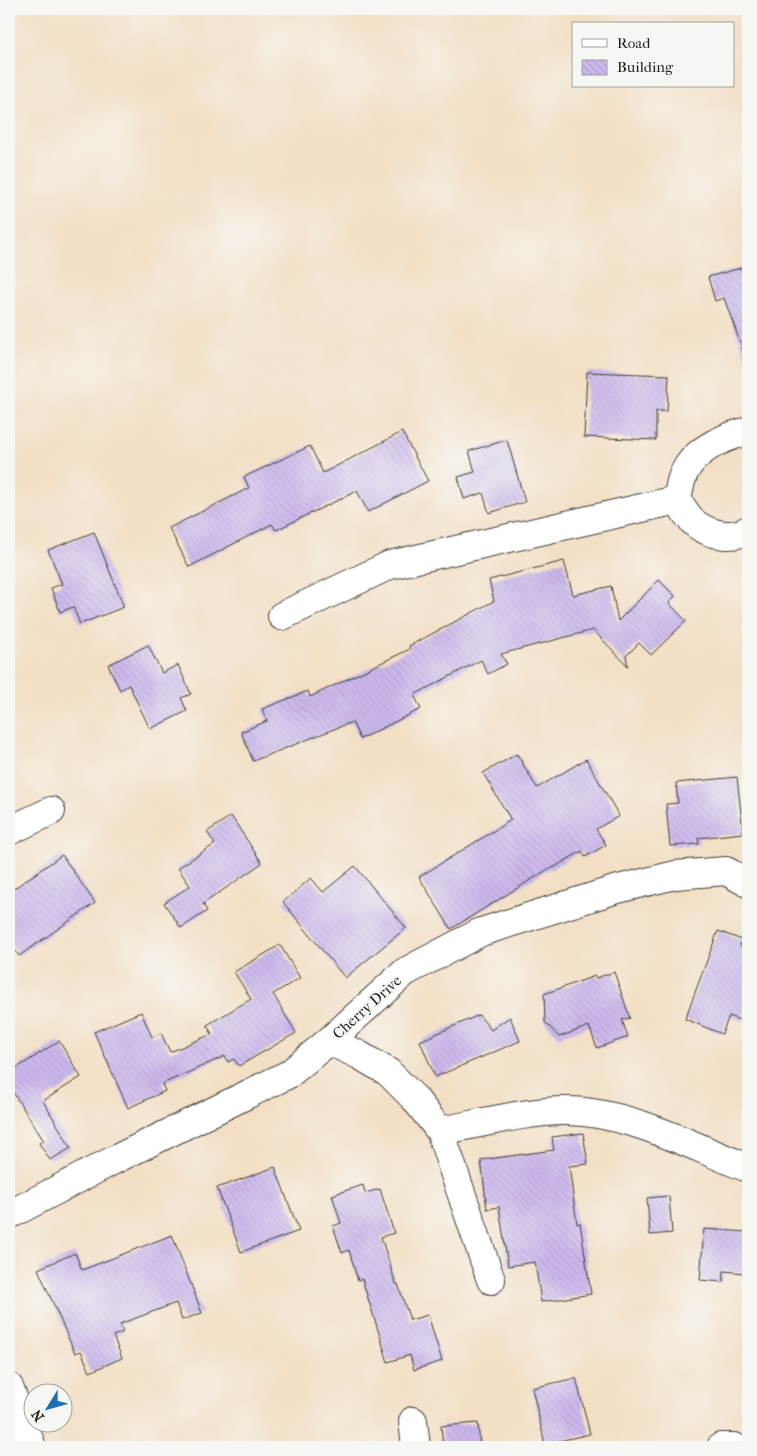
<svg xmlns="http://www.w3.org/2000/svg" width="757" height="1456" viewBox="0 0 757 1456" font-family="'IM FELL French Canon',serif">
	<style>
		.building { fill: url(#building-back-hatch) }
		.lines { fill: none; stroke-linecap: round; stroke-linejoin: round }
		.minor-casing { stroke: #3c3935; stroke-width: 30 }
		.minor { stroke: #fff; stroke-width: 28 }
		.labels { text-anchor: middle; stroke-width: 4.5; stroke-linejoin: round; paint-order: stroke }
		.street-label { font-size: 15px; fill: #1c1c1c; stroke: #f6f6f2 }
	</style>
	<defs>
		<pattern id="building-back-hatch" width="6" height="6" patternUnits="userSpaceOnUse" patternTransform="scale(1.25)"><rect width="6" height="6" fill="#ccb9ed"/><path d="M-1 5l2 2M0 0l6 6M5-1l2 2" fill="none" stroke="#af9ecb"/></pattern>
	</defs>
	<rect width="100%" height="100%" fill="#f6f6f2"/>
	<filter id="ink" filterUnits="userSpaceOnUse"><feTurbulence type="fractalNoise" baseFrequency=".02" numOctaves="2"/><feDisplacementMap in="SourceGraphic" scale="10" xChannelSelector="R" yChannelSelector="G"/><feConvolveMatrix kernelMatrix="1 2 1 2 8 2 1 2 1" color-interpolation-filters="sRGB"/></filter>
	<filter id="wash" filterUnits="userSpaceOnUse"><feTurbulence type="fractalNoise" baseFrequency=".0096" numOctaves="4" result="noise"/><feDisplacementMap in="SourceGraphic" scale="20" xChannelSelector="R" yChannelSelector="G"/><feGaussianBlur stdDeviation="1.12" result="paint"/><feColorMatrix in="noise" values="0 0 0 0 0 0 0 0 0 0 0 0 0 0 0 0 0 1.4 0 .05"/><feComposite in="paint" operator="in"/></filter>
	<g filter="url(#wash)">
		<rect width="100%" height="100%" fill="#f2dfc4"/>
		<g id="blocks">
			<path class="building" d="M748 266V359H746L724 298 715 301 708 277Z
				M587 372 669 375 667 411H656V440L584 437Z
				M402 432 428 481 368 512 357 491 276 530 272 524 189 567 169 528 249 488 244 477 310 446 323 473Z
				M507 440 525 502 489 513 483 493 464 499 458 477 475 472 469 451Z
				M94 532 124 607 80 624 73 607 60 612 51 588 62 584 48 550Z
				M564 561 573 595 611 586 618 621 659 580 675 596 669 603 686 621 651 655 639 643 626 656 628 666 593 630 501 654 507 664 488 674 481 660 414 695 421 709 360 739 352 722 253 761 241 732 267 721 262 709 308 691 310 697 410 649 409 646 494 601 489 580Z
				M148 645 162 673 178 665 191 694 181 698 187 711 150 729 129 685 120 690 108 665Z
				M517 754 537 788 586 759 619 816 596 829 606 845 585 857 582 851 551 869 550 868 451 929 419 877 511 820 483 773Z
				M737 777 743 833 698 838 699 844 670 846 666 804 678 803 676 783Z
				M231 816 262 863 203 904 207 911 181 928 164 903 190 886 178 868 215 844 207 832Z
				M62 855 95 903 19 956 9 941V892Z
				M355 866 406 928 345 978 283 902 311 878 323 892Z
				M718 931 742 940 740 946 748 949V1003L742 1021 729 1016 722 1034 685 1019Z
				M280 945 300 978 273 994 296 1033 239 1066 234 1059 228 1062 225 1056 162 1084 165 1091 128 1108 94 1032 141 1012 152 1037 161 1033 170 1052 212 1034 207 1025 251 999 234 972Z
				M614 972 630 1018 622 1020 628 1037 597 1048 589 1026 559 1037 545 1022 544 994 595 976 596 978Z
				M479 1015 491 1030 510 1017 520 1041 435 1077 420 1041Z
				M59 1041 81 1077 43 1101 71 1148 50 1160 39 1143 44 1141 9 1086V1073Z
				M583 1133 588 1164 569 1166 577 1224 580 1223 591 1294 541 1302 535 1262 508 1266 499 1207 487 1209 481 1160 554 1150 552 1137Z
				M275 1167 299 1231 241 1252 217 1188Z
				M363 1185 365 1193 380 1189 394 1233 381 1237 396 1284H398L410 1320 428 1315 442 1361 414 1370 410 1355 388 1362 362 1279 358 1281 349 1250 342 1253 333 1226 341 1223 332 1195Z
				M669 1196 672 1233 650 1235 647 1198Z
				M704 1229 747 1232 744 1273 724 1271 723 1282 700 1280Z
				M172 1235 202 1313 182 1320 176 1303 120 1324 123 1332 113 1336 122 1358 90 1372 81 1351 75 1353 38 1269 75 1253 82 1270Z
				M576 1378 590 1434 545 1444 532 1388Z
				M478 1423 480 1447H443L441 1426Z"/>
		</g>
	</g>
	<g filter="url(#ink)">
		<use href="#blocks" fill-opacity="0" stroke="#3c3935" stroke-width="1"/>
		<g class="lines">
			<defs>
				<path id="minor" d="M748 431C725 437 695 449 684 473 680 481 679 492 677 500 683 508 689 520 697 525 711 535 733 539 748 530
					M282 616 390 565 677 500
					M9 831 51 811
					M329 1041 359 1055 388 1072 415 1099 440 1131 491 1280
					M440 1131C478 1124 531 1110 568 1111 630 1112 691 1146 748 1168
					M9 1215 112 1161 289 1074 329 1041 405 972 481 932 614 890 675 875 726 871 748 883
					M9 1387 32 1447
					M413 1421 416 1447
					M721 1447H734"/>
			</defs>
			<use href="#minor" class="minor-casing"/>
			<use href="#minor" class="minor"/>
		</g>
	</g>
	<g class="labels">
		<g class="street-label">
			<text transform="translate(367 1007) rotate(-42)" y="5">Cherry Drive</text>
		</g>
	</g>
	<rect width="757" height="1456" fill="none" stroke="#f6f6f2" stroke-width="30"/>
	<rect x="572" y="22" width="162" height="65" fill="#f6f6f2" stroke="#9f9f9c"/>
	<rect x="582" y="39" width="25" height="8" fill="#ffffff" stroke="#9f9f9c"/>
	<text x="617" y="48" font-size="15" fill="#1c1c1c">Road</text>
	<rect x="582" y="60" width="25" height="15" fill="url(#building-back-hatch)" stroke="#9f9f9c"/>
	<text x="617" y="72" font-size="15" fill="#1c1c1c">Building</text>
	<g transform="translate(48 1408) rotate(233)"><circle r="24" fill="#f6f6f2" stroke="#9f9f9c"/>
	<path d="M0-4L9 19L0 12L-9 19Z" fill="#1f6fb2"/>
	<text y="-8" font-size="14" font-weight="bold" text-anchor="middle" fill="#1c1c1c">N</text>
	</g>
</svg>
